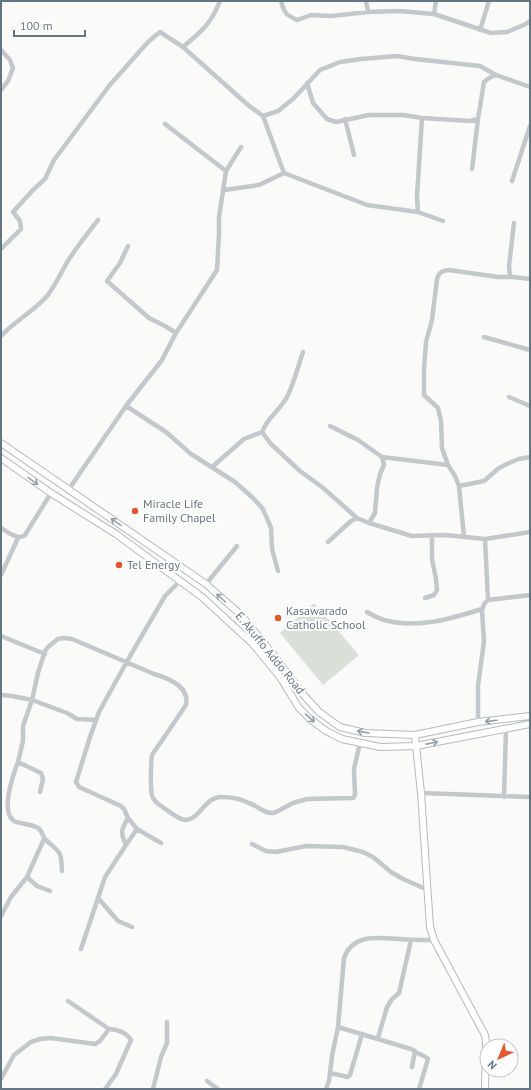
<svg xmlns="http://www.w3.org/2000/svg" width="531" height="1090" viewBox="0 0 531 1090" font-family="'PT Sans',sans-serif">
	<style>
		.green { fill: #dadfd7 }
		.lines { fill: none; stroke-linecap: round; stroke-linejoin: round }
		.secondary-casing { stroke: #b3babf; stroke-width: 8 }
		.street { stroke: #c3c8cc; stroke-width: 4.5 }
		.secondary { stroke: #fff; stroke-width: 6 }
		.oneway { stroke: #939fa8 }
		.poi-dot { fill: #e4572e; stroke: #fff; stroke-width: 1.5 }
		.labels { text-anchor: middle; stroke-width: 4; stroke-linejoin: round; paint-order: stroke }
		.poi-label { font-size: 12px; fill: #657683; stroke: #fff; text-anchor: start }
		.street-label { font-size: 12px; fill: #657683; stroke: #fff }
	</style>
	<rect width="100%" height="100%" fill="#fafaf8"/>
	<path class="green" d="M314 603 359 655 323 685 280 633Z"/>
	<g class="lines">
		<defs>
			<path id="secondary" d="M1 443 206 584 241 615 276 658 301 692 319 712 340 727 365 733 415 735 478 722 530 716
				M1 458 51 493 116 534 202 597 253 644 280 677 299 708 310 719 326 731 342 739 380 747 416 746 530 724
				M415 735 421 793 430 927 434 940 485 1035 486 1042 485 1089"/>
		</defs>
		<use href="#secondary" class="secondary-casing"/>
		<path class="street" d="M281 1C284 13 286 15 297 20L311 15 331 16 368 12 399 11 434 14 491 33 507 32 526 24 530 21
			M366 1 368 12
			M434 14 436 1
			M480 30 489 1
			M183 47C201 32 211 24 220 1
			M1 50 10 60 13 68 8 81 1 90
			M307 83 313 103 327 119 336 122 369 115H403L422 118 470 121 478 119 484 82 489 78 496 75
			M263 116 278 111 294 98 320 70 340 62 361 59 397 56 415 59 480 66 496 75 530 87
			M345 119 354 155
			M472 169 478 119
			M226 171 241 147
			M284 173 367 205 418 212 443 221
			M512 181 530 126
			M418 212 417 196 422 118
			M128 246 120 263 107 281 149 318 165 326 176 333
			M1 249 21 229 20 221 13 212 33 190 45 179 54 160 109 86 148 42 160 32 183 47 248 105 263 116 284 173 259 185 224 190
			M510 277 509 266 514 223
			M1 336C15 321 33 312 47 296 55 286 60 275 66 264 75 249 87 234 98 220
			M484 337 530 350
			M303 352C298 367 294 383 287 397 280 410 267 418 262 432L271 444 300 471 322 487 357 518 369 523 412 536 445 535 485 539 530 532
			M509 397 530 406
			M126 406 166 432 191 454 235 482 253 498 263 509 271 528 272 549 278 571
			M330 426 358 440 382 457 448 465
			M212 467 244 439 262 432
			M459 486 484 481 499 468 509 463 519 459 530 457
			M69 489 126 406 162 360 176 333 217 270 219 234V217L226 171 165 124
			M369 523 375 513 377 488 380 474 384 465 382 457
			M1 528C8 532 18 541 25 535L51 493
			M464 537 459 486 455 476 448 465 442 448 441 421 438 408 424 395V369L426 342 432 320 437 279C439 272 442 271 449 270L498 277H513L530 279
			M485 539 488 600
			M328 542 351 521 357 518
			M1 575 18 538
			M206 584 237 546
			M425 598 434 595 437 590 436 579 432 559V535
			M488 600 530 595
			M367 612C372 615 378 618 384 620 418 629 450 619 482 609
			M1 636 45 654
			M1 695 12 696 32 700 67 713 77 719 95 720
			M478 722V686L484 641 482 611 484 604 488 600
			M18 762C13 775 0 812 14 821 21 824 31 824 38 828 43 831 42 837 46 840 61 854 61 850 62 871
			M40 792 43 779 41 773 18 762 23 741V726L32 700 38 673 45 651 48 647 58 639 64 638 72 639 154 674C168 678 190 686 186 705 178 717 169 730 161 742 158 746 154 751 152 755 151 762 150 789 152 795 153 801 159 805 164 808 170 812 178 819 185 820 200 820 205 796 222 797 231 797 241 799 249 803 258 806 264 814 274 813L293 803 307 799 353 798 355 795 354 769 360 743
			M421 793 530 797
			M504 797 506 729
			M128 818 137 829 161 843
			M252 844 266 851 276 852 306 846 343 847 363 852 373 857 391 872 403 879 428 890
			M126 845 137 829
			M27 877 37 886 50 891
			M98 898 118 921 132 927
			M1 916 11 897 27 877 44 839
			M81 949 105 877 126 845C120 832 121 830 128 818L124 809 121 806 79 787 76 782 90 737 99 712 126 663 165 596 180 581
			M68 1001 109 1029C117 1029 127 1033 131 1040L116 1074 105 1089
			M338 1027 411 1049 415 1051 412 1067
			M378 1038 387 1007 392 999 399 993 411 940
			M415 1052 424 1056 428 1059 419 1089
			M330 1073 348 1077 350 1075 362 1034
			M1 1079 14 1055 31 1042 40 1039 51 1038 95 1044 100 1041 109 1029
			M207 1081 218 1089
			M153 1089 161 1057 167 1043V1022
			M326 1089 329 1081 332 1056 338 1027 344 958C353 933 378 938 399 939 410 940 422 940 434 940"/>
		<use href="#secondary" class="secondary"/>
	</g>
	<defs><path id="oneway-shaft" d="M-6 0H5M1.5-3L5.5 0L1.5 3" fill="none" stroke-width="1.6" stroke-linecap="round" stroke-linejoin="round"/></defs>
	<g class="oneway">
		<use href="#oneway-shaft" transform="translate(33 481) rotate(35)"/>
		<use href="#oneway-shaft" transform="translate(116 522) rotate(-145)"/>
		<use href="#oneway-shaft" transform="translate(221 598) rotate(-138)"/>
		<use href="#oneway-shaft" transform="translate(310 718) rotate(41)"/>
		<use href="#oneway-shaft" transform="translate(491 721) rotate(173)"/>
		<use href="#oneway-shaft" transform="translate(363 732) rotate(-170)"/>
		<use href="#oneway-shaft" transform="translate(432 743) rotate(-11)"/>
	</g>
	<g class="poi-dot">
		<circle cx="135" cy="511" r="4"/>
		<circle cx="119" cy="565" r="4"/>
		<circle cx="278" cy="618" r="4"/>
	</g>
	<g class="labels">
		<g class="poi-label">
			<text x="143" y="508">Miracle Life<tspan x="143" dy="14">Family Chapel</tspan></text>
			<text x="127" y="569">Tel Energy</text>
			<text x="286" y="615">Kasawarado<tspan x="286" dy="14">Catholic School</tspan></text>
		</g>
		<g class="street-label">
			<text transform="translate(270 653) rotate(51)" y="4">E. Akuffo Addo Road</text>
		</g>
	</g>
	<rect width="531" height="1090" fill="none" stroke="#657683" stroke-width="4"/>
	<g transform="translate(499 1058) rotate(224)"><circle r="19" fill="#ffffff" stroke="#c1c8cd"/>
	<path d="M0-3L7 15L0 10L-7 15Z" fill="#e4572e"/>
	<text y="-6" font-size="11" font-weight="bold" text-anchor="middle" fill="#657683">N</text>
	</g>
	<path d="M14 30v6h71v-6" fill="none" stroke="#657683" stroke-width="2"/>
	<text x="20" y="30" font-size="12" fill="#657683" stroke="#ffffff" stroke-width="3" paint-order="stroke">100 m</text>
</svg>
